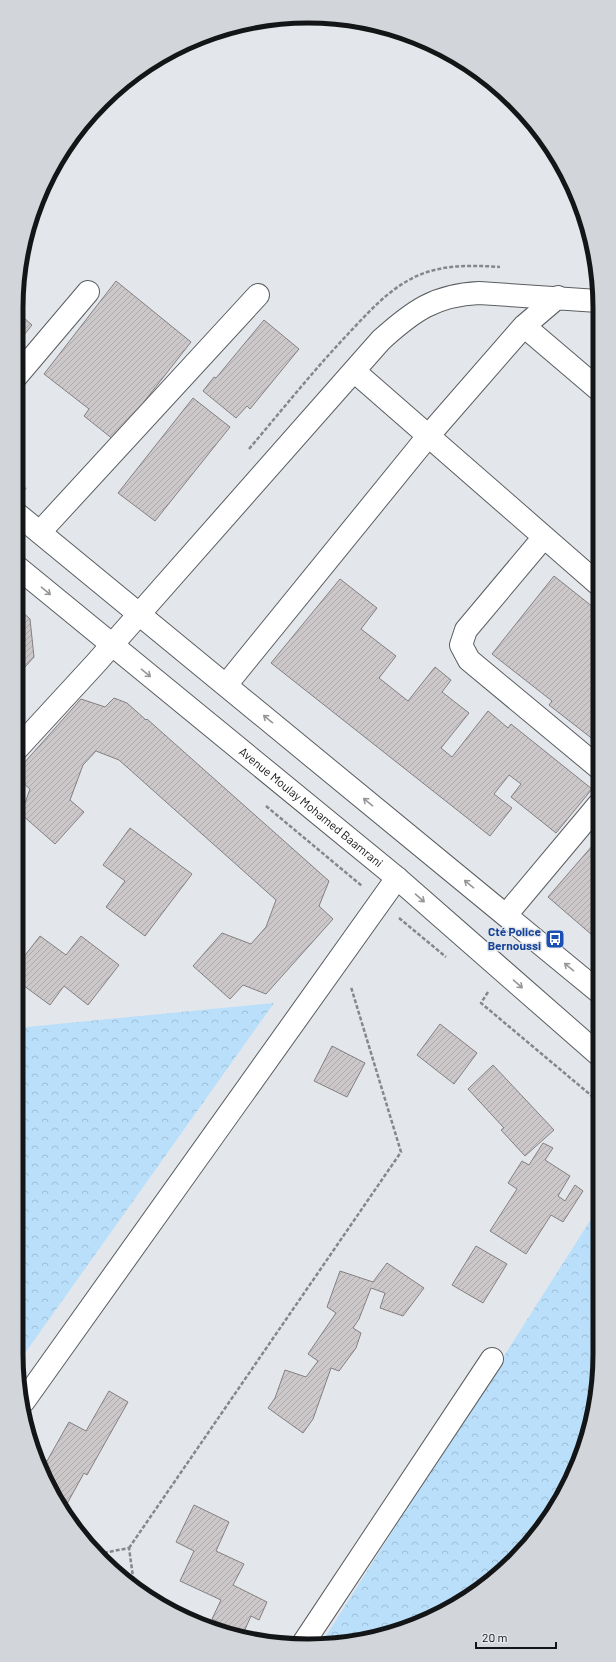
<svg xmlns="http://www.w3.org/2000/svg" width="616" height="1662" viewBox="0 0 616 1662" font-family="Barlow,sans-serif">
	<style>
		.forest { fill: url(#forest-crowns) }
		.building { fill: url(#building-hatch); stroke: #848082 }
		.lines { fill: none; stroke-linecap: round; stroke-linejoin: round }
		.minor-casing { stroke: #5a5d60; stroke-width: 24 }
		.tertiary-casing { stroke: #5a5d60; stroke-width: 24 }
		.path { stroke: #85888b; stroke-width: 2.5; stroke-dasharray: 4 2; stroke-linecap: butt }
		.minor { stroke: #fff; stroke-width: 22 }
		.tertiary { stroke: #fff; stroke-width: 22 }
		.oneway { stroke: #959697 }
		.labels { text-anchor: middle; stroke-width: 3; stroke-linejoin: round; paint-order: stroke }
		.street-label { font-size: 12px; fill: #141517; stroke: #e3e7eb }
		.transit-label { font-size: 12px; font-weight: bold; fill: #164399; stroke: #e3e7eb; text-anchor: end }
		.rim { fill: none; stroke: #141517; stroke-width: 5 }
	</style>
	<defs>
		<pattern id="forest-crowns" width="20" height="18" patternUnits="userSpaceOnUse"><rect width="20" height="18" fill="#badffb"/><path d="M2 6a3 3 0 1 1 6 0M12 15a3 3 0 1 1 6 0" fill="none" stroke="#9fbed6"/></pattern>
		<pattern id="building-hatch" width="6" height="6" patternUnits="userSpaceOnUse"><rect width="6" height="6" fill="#ccc7c9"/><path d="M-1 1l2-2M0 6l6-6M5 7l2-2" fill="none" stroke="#aeaaac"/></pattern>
	</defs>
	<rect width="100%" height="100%" fill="#e3e7eb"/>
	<path class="forest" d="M274 1003 18 1363 16 1354V1028Z
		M600 1205V1354L590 1430 570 1483 540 1532 470 1597 420 1624 365 1640 322 1642Z"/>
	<path class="building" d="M116 281 191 342 114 440 84 416 89 409 44 374Z
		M16 311 32 325 16 345Z
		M264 320 299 349 250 409 247 406 236 418 203 391 214 377 216 378Z
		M193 398 230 427 155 521 118 493Z
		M554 576 598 611 599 744 549 705 552 701 492 654Z
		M340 579 377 608 361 629 396 656 379 678 408 701 435 667 451 680 442 692 469 713 441 748 452 757 488 711 508 728 511 724 592 789 556 833 511 797 521 784 509 775 494 794 512 808 490 836 271 663Z
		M16 606 30 619 34 657 16 677Z
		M114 698 127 703 146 720 147 719 329 881 319 906 333 919 266 994 243 985 230 999 193 966 222 933 251 944 266 927 276 900 119 760 96 751 83 765 70 800 84 812 55 844 21 814 30 789 16 777V772L81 699 105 707Z
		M130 828 192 874 145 936 106 907 125 881 103 865Z
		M599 838V941L548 897Z
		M40 936 66 955 81 936 119 965 88 1005 64 986 50 1005 16 980V967Z
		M440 1024 477 1053 454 1084 417 1055Z
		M332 1046 365 1063 347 1097 314 1081Z
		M493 1065 554 1130 525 1156 501 1130 504 1128 468 1089Z
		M543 1143 553 1148 545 1160 570 1176 558 1196 565 1201 575 1185 583 1191 563 1222 551 1215 526 1254 490 1231 517 1189 508 1183 522 1161 529 1165Z
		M476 1246 507 1264 483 1303 452 1285Z
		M387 1263 424 1288 403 1316 380 1308 385 1293 371 1288 359 1319 353 1328 361 1333 356 1348 339 1371 331 1368 313 1419 303 1433 268 1408 275 1398 285 1370 306 1377 318 1361 308 1354 336 1313 327 1307 340 1271 373 1282Z
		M109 1391 128 1402 87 1475 84 1473 63 1511 55 1500 40 1467 44 1460 47 1461 69 1422 86 1431Z
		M194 1505 229 1522 216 1551 244 1564 233 1585 267 1602 259 1620 251 1616 243 1634 212 1619 221 1600 180 1581 194 1551 176 1542Z"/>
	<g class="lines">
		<defs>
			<path id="minor" d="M524 326 598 389
				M354 371 598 584
				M16 377 88 292
				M40 532 258 295
				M544 537 466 630 461 645 469 660 599 768
				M226 685 429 435 524 326 558 297
				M16 750 96 663 381 340C413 311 435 295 479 293L598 301
				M506 915 599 804
				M24 1401 397 878
				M304 1642 492 1359"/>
			<g id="tertiary">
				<path d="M16 513 599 992"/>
				<path id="s1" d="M16 566 397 878 599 1055"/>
			</g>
		</defs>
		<use href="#minor" class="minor-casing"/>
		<use href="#tertiary" class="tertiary-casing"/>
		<path class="path" d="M249 449C282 410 313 371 348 334 366 315 385 293 409 280 437 264 469 265 500 267
			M16 481 26 489
			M266 806 362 886
			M399 918 446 957
			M488 992 481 1003 599 1102
			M129 1548 401 1152 351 987
			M98 1554 129 1548 134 1584"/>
		<use href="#minor" class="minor"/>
		<use href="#tertiary" class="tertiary"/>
	</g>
	<defs><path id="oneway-shaft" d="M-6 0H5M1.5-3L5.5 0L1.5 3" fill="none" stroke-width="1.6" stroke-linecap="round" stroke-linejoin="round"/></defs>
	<g class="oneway">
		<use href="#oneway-shaft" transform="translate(46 591) rotate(40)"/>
		<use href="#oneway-shaft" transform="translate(146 673) rotate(39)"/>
		<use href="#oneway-shaft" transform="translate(268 719) rotate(-141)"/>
		<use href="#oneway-shaft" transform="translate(368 802) rotate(-141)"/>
		<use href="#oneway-shaft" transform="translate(469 884) rotate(-141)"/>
		<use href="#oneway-shaft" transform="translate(420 898) rotate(41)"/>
		<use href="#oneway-shaft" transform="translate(569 967) rotate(-141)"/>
		<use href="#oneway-shaft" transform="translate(518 984) rotate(41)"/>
	</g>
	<defs>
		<symbol id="bus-square" viewBox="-11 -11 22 22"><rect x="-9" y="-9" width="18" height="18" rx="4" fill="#1a4fb4" stroke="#e3e7eb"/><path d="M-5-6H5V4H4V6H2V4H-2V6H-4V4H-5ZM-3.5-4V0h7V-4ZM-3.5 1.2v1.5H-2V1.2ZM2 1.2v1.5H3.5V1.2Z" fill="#fff"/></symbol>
	</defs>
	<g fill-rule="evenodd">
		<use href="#bus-square" x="544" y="928" width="22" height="22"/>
	</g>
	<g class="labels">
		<g class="street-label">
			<text dy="4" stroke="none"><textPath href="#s1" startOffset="381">Avenue Moulay Mohamed Baamrani</textPath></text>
		</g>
		<g class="transit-label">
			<text x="541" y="936">Cté Police<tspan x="541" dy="14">Bernoussi</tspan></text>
		</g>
	</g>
	<path d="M0 0H616V1662H0ZM308 23H308A285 285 0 0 1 593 308V1354A285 285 0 0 1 308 1639H308A285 285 0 0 1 23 1354V308A285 285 0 0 1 308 23Z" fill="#d2d6da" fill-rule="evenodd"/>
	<path class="rim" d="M308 23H308A285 285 0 0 1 593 308V1354A285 285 0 0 1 308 1639H308A285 285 0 0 1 23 1354V308A285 285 0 0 1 308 23Z"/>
	<path d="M476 1642v6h80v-6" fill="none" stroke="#141517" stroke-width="2"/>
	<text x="482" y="1642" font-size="12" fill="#141517" stroke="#e3e7eb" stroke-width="3" paint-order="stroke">20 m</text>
</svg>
